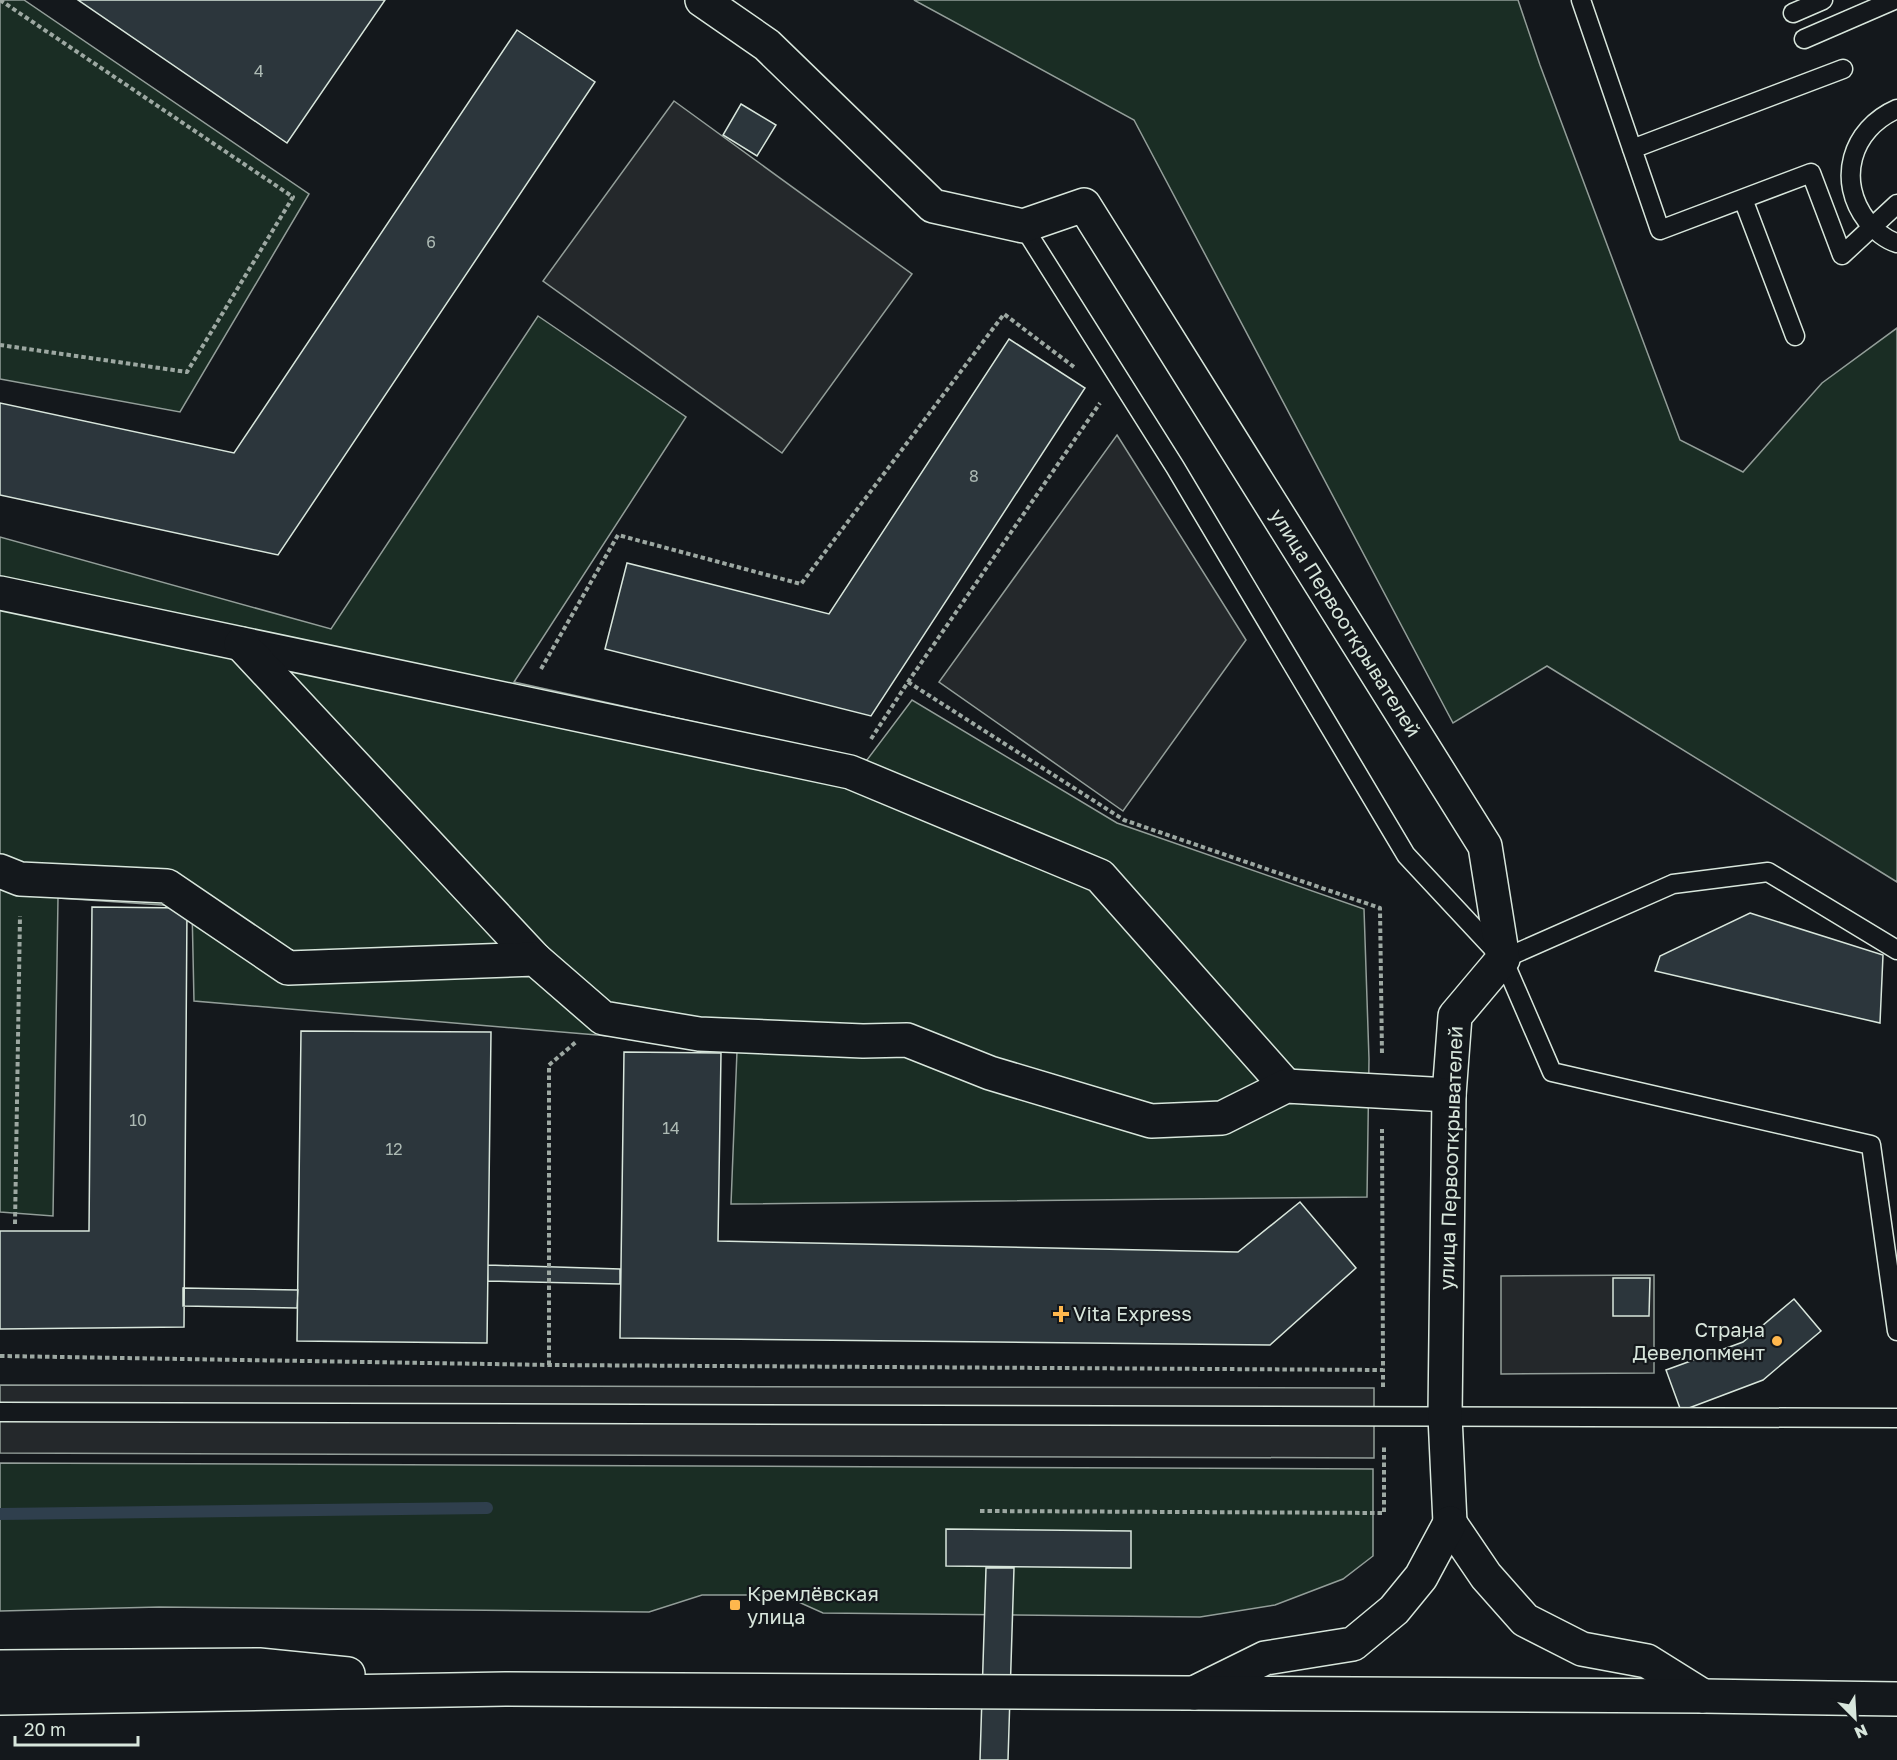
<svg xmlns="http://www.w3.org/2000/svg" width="1897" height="1760" viewBox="0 0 1897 1760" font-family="'Golos Text',sans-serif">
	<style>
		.green { fill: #1a2d24; stroke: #939e99; stroke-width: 1.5 }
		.parking { fill: #24282b; stroke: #939e99; stroke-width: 1.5 }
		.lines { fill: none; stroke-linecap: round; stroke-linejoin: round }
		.stream { stroke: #2f3f4d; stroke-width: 12 }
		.building { fill: #2c363c; stroke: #d8e6dc; stroke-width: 1.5 }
		.lane-casing { stroke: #d8e6dc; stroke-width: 21 }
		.street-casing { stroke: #d8e6dc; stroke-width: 36 }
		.highway-casing { stroke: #d8e6dc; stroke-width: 36 }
		.path { stroke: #9da8a2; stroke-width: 4; stroke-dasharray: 4.5 3; stroke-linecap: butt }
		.lane { stroke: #14181c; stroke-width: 18 }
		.street { stroke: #14181c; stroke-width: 33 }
		.highway { stroke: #14181c; stroke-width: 33 }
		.poi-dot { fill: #ffb74d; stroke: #14181c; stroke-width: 2 }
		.labels { text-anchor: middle; stroke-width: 4.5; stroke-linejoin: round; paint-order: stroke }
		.number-label { font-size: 16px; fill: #adbab4 }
		.street-label { font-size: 20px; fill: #d8e6dc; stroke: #14181c }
		.poi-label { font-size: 20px; fill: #d8e6dc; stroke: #14181c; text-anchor: start }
	</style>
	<rect width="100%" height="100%" fill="#14181c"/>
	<path class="green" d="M0 0H24L309 194 180 412 0 379Z
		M914 0H1518L1540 65 1680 440 1743 472 1822 383 1897 328V882L1547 666 1453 723 1134 120Z
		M538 316 686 417 514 682 867 760 912 700 1117 823 1364 909 1369 1059 1367 1197 731 1204 737 1051 609 1036 194 1001 192 907 58 898 53 1216 0 1212V537L331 629Z
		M0 1463 1373 1469V1556L1343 1579 1275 1605 1200 1617 823 1613 783 1595H702L649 1612 159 1607 0 1611Z"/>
	<path class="parking" d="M674 101 912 274 782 453 543 281Z
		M1117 435 1246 640 1123 811 939 682Z
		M1654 1275V1373L1501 1374V1276Z
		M0 1385 1374 1388V1458L0 1453Z"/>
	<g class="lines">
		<path class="stream" d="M0 1514 487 1508"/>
	</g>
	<path class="building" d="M78 0H385L287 143Z
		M517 30 595 82 278 555 0 495V403L234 453Z
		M741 104 776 125 757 156 723 135Z
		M1009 339 1085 388 871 716 605 649 627 563 829 614Z
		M92 907 187 908 184 1327 0 1329V1231H89Z
		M1750 913 1883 955 1880 1023 1655 971 1660 956Z
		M301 1031 491 1032 487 1343 297 1341Z
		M624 1052 721 1053 718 1241 1238 1252 1300 1202 1356 1268 1270 1345 620 1338Z
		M488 1265 620 1269V1284L488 1281Z
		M1613 1278H1650L1649 1316H1613Z
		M183 1288 298 1290 297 1308 183 1306Z
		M1794 1299 1821 1331 1763 1380 1681 1411 1666 1370 1743 1342Z
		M946 1529 1131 1531V1568L946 1566Z
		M986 1568H1014L1008 1760H980Z"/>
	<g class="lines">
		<defs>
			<path id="lane" d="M1581 0 1660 230 1811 173 1842 255 1897 204
				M1793 13 1823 0
				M1804 39 1894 0
				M1897 109C1851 129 1836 181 1867 221 1874 230 1886 240 1897 243
				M1632 149 1843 69
				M1743 199 1795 336
				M1023 226 1175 467 1406 855 1503 959 1552 1072 1871 1145 1897 1331
				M1503 959 1673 884 1768 872 1897 950
				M0 1412 1897 1418"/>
			<g id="street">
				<path id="s1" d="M702 0 767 45 933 206 1023 226 1084 205 1485 846 1503 959 1455 1016 1449 1095 1445 1416 1450 1523"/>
				<path d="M0 593 850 772 1100 876 1286 1086"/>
				<path d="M241 644 535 959"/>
				<path d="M0 871 20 879 167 886 288 968 535 959 603 1018 699 1034 863 1041 907 1040 990 1073 1151 1121 1222 1118 1286 1086 1449 1095"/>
				<path d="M1450 1523 1486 1576 1525 1620 1582 1649 1647 1661 1703 1696"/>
				<path d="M1194 1693 1265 1658 1353 1644 1394 1610 1421 1577 1450 1523"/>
			</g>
			<path id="highway" d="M0 1667 259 1665 348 1674
				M0 1698 505 1689 1703 1696 1897 1699"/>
		</defs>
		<use href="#lane" class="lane-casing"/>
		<use href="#street" class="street-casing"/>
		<use href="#highway" class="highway-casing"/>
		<path class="path" d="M0 0 293 197 187 372 0 345
			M541 669 618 535 801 584 1004 314 1074 367
			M908 682 1124 820 1380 908 1382 1055
			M871 739 908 682 1100 403
			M15 1224 20 916
			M0 1356 549 1365 1383 1370 1382 1129
			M549 1365V1065L576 1042
			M1383 1387V1370
			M980 1511 1384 1513V1446"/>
		<use href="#lane" class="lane"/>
		<use href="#street" class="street"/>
		<use href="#highway" class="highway"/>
	</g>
	<g class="poi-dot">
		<path d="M1058 1305h6v6h6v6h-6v6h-6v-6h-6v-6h6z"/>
		<circle cx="1777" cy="1341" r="6"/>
		<rect x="729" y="1599" width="12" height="12" rx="3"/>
	</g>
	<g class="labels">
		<g class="number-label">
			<text x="259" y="77">4</text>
			<text x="431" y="248">6</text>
			<text x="974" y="482">8</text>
			<text x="138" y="1126">10</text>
			<text x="671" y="1134">14</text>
			<text x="394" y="1155">12</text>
		</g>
		<g class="street-label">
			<text dy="7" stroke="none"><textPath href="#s1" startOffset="960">улица Первооткрывателей</textPath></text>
			<text transform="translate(1451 1158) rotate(-88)" y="7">улица Первооткрывателей</text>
		</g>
		<g class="poi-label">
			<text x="1073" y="1321">Vita Express</text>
			<text x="1765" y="1337" text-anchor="end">Страна<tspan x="1765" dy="23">Девелопмент</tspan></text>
			<text x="747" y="1601">Кремлёвская<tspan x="747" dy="23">улица</tspan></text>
		</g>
	</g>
	<g transform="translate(1855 1718) rotate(156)" stroke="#14181c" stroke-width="4.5" paint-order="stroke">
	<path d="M0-4.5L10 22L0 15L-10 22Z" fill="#d8e6dc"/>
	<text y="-9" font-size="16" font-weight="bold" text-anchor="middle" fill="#d8e6dc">N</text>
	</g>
	<path d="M15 1736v9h123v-9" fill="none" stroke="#d8e6dc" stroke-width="3"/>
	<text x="24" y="1736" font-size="18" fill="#d8e6dc" stroke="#14181c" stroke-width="4.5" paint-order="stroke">20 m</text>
</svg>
